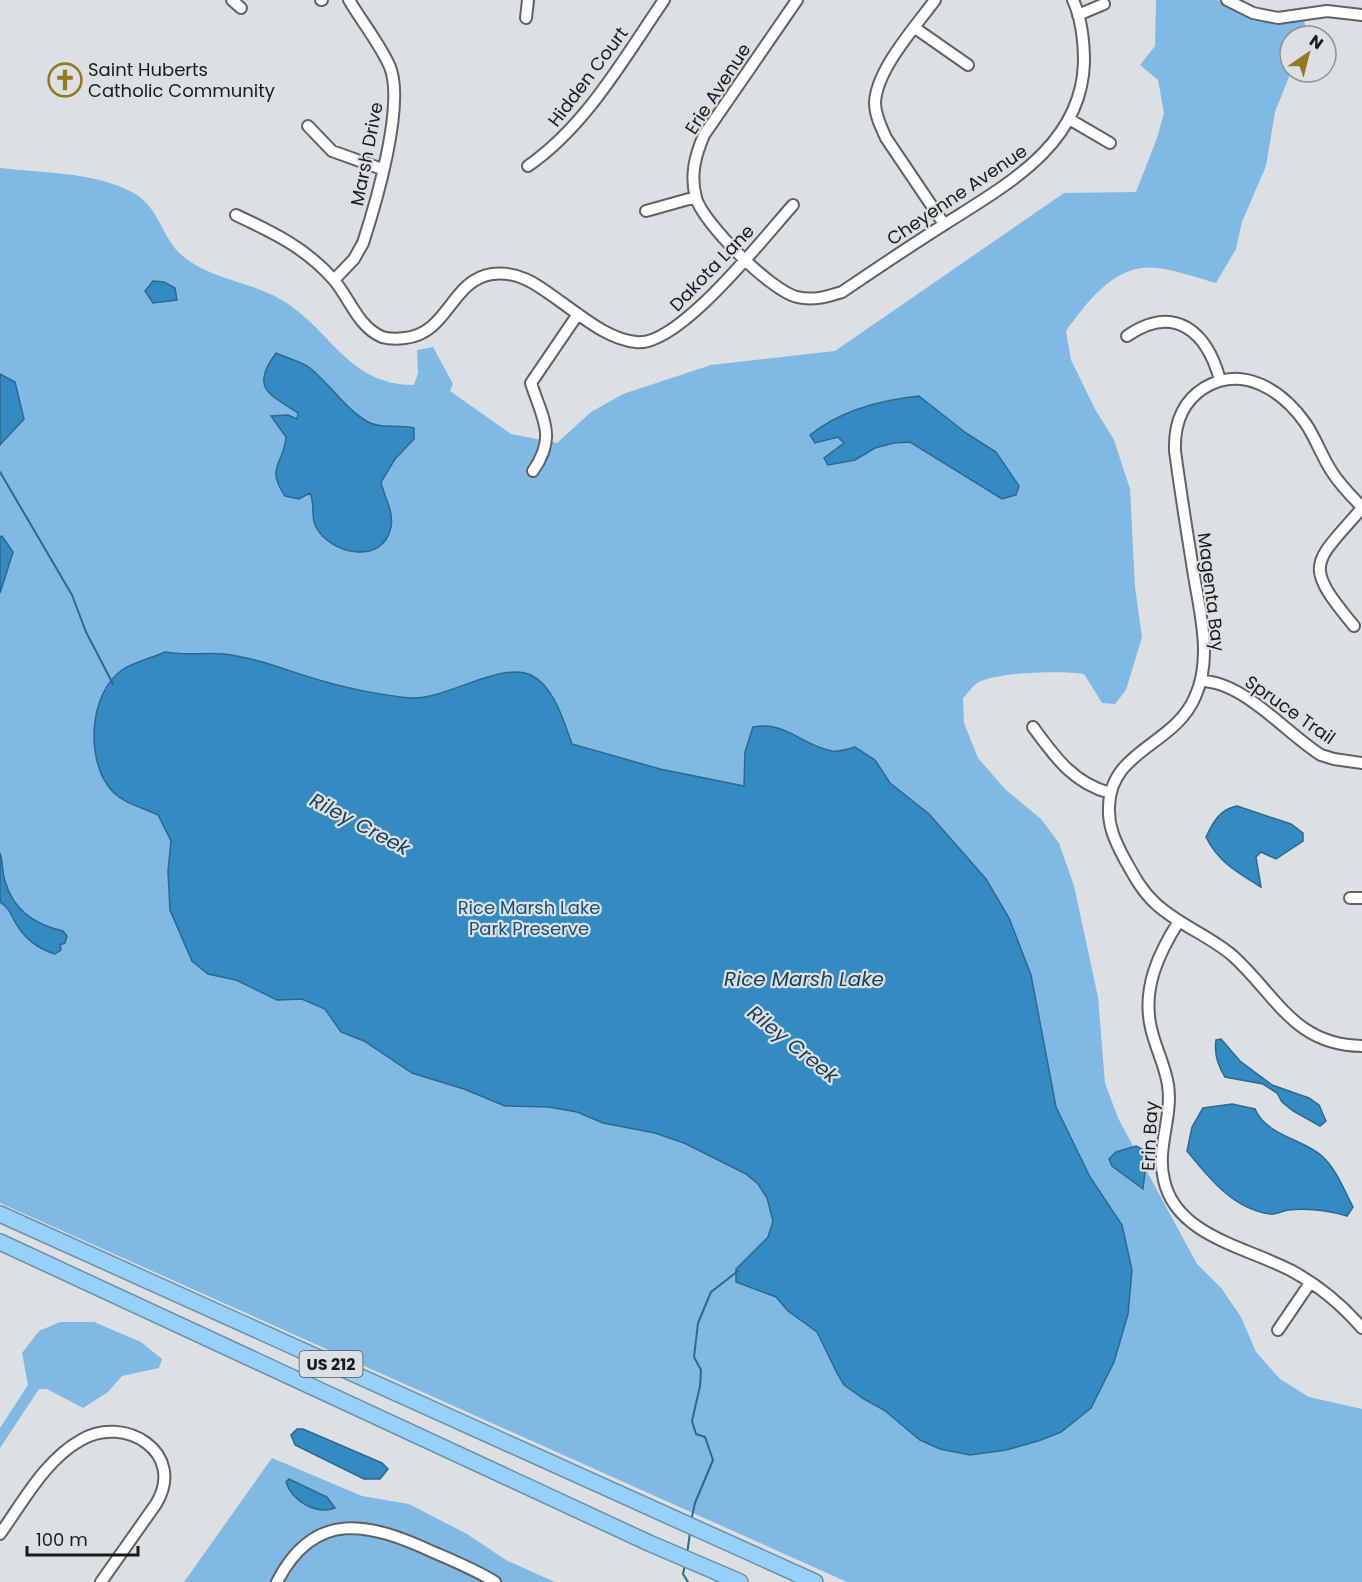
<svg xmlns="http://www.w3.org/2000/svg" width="1362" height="1582" viewBox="0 0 1362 1582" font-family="Poppins,sans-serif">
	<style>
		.green { fill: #80bae4 }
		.water { fill: #348bc2; stroke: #2c6990; stroke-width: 1.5 }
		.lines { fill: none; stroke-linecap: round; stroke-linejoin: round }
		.stream { stroke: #2c6990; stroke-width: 2 }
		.minor-casing { stroke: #606365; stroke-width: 14 }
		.highway-casing { stroke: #6b90ab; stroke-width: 18 }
		.minor { stroke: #fff; stroke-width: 10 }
		.highway { stroke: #97d0f9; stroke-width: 15 }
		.labels { text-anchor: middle; stroke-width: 4.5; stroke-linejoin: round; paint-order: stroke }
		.shield { fill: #dce0e2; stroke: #545557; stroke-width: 1.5 }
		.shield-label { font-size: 16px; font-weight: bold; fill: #191a1b }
		.poi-label { font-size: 18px; fill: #191a1b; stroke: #dce0e2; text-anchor: start }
		.street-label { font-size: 18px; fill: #191a1b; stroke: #dce0e2 }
		.park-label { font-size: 18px; fill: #135379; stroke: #dce0e2 }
		.water-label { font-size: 20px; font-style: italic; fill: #1c4058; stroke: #dce0e2 }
	</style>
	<rect width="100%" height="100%" fill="#dce0e2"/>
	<path class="green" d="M1156 0H1216L1304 19 1307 36H1290L1291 72 1275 112 1266 166 1242 222 1236 249 1216 283C1197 278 1176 270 1157 268 1115 263 1088 301 1066 331L1071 360 1095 409 1114 440 1130 489 1135 587 1142 637 1126 690 1115 704 1102 703 1084 674C1064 670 991 672 976 684 971 688 967 694 963 698L964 723 978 758 1005 789 1041 819 1059 843 1074 886 1098 997 1105 1083 1118 1118 1197 1264 1222 1289 1241 1317 1256 1352 1280 1379 1309 1397 1362 1409V1582H847L0 1203V168C42 173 92 172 130 191 161 206 161 240 184 257 215 282 259 282 291 306 334 337 352 385 414 385L418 373 417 350 433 347 453 384 450 391 511 434 557 443 591 412 623 394 711 365 835 351 1064 193 1136 192 1157 138 1164 113 1158 80 1140 65 1155 46Z
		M60 1322H94L141 1342 162 1359 159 1368 122 1376 108 1392 83 1408 47 1389H39L0 1448V1428L28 1385 22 1353 39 1331Z
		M272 1458 362 1496 409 1504 467 1534 506 1560 555 1582H184Z"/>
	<path class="water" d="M153 281 164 282 175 288 177 300 153 303 145 291Z
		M276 353C286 358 301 361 310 368 331 385 345 409 368 422 380 429 398 424 414 428V439L395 459 381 482C384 497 394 511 391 527 383 566 329 555 315 525 311 515 315 503 310 493L299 499 285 496C265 467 284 464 286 437L271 416 288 415 297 419 298 413C269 394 250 388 276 353Z
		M0 374 15 382 24 419 0 445Z
		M919 396 966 433 996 452 1019 486 1016 495 1002 499 910 442 894 443 875 448 855 460 828 465 824 458 844 443 838 437 815 443 810 435C840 411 880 400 919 396Z
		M2 536 13 552 0 593V537Z
		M165 652C186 656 204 652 224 654 259 658 293 673 326 682 350 689 387 696 411 698 446 700 500 661 531 675 554 686 564 722 572 744L660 769 744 786 745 752 753 727C787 721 802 746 832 751 839 752 848 749 855 747L875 760 890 783 929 814 986 879 1009 918 1031 975 1056 1107 1090 1177 1122 1225 1132 1270 1128 1314 1114 1362 1091 1408 1061 1432 1038 1441 1006 1450 970 1455 940 1449 920 1440 884 1410 864 1399 844 1385 837 1373 817 1332 788 1311 776 1297 736 1282V1269L768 1237 773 1221 767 1198 758 1184 746 1174 684 1143 655 1133 603 1123 577 1112 549 1107 505 1106 464 1089 412 1073 364 1041 341 1032 325 1009 302 999 277 1000 236 980 208 974 192 961 170 910 168 871 171 841 158 815C142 807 125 804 113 792 85 763 88 694 122 670 134 662 152 658 165 652Z
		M1237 806 1291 824 1303 833V841L1276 859 1261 852 1256 857 1261 887C1238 873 1218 862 1206 837 1213 822 1220 809 1237 806Z
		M0 853C3 862 2 872 5 881 13 910 36 925 63 931L67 936 65 943 60 945 61 950 55 954C39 949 26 940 17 925 11 916 10 908 0 902Z
		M1221 1039 1240 1061 1272 1085 1309 1098 1319 1105 1326 1121 1320 1126 1293 1111 1282 1102 1277 1093 1263 1084 1225 1077C1218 1066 1214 1053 1216 1040Z
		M1232 1104 1255 1109C1267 1136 1301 1138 1322 1156 1337 1170 1344 1190 1353 1207L1347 1216C1327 1210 1308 1208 1288 1210 1282 1211 1275 1215 1270 1214 1233 1209 1209 1178 1187 1151L1192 1127 1203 1108Z
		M1136 1146 1144 1150 1147 1156 1143 1189 1112 1166 1109 1159 1116 1152Z
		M297 1429H303L382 1463 388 1469 380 1479H364L295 1445 291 1435Z
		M289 1479 327 1497 335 1508C316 1515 292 1501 286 1482Z"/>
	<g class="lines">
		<path class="stream" d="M0 472 72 595 86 632 113 684
			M691 1521 695 1503 713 1460 705 1437 696 1434 692 1421 700 1386 701 1370 694 1357 698 1323 711 1292 738 1271
			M687 1554 690 1533
			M685 1565 683 1574 688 1582"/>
		<defs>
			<path id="minor" d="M232 0 241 8
				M321 0H322
				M797 0 704 135C695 156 690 175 696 198 703 223 771 291 797 297 813 301 826 297 842 292 876 269 910 246 945 224 1006 185 1082 145 1084 62 1084 40 1082 20 1073 0
				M935 0C916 26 876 70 875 103 875 115 881 127 886 138L944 224
				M1227 0 1253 13 1278 18 1327 11 1362 15
				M1078 15 1104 4
				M526 18 528 0
				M915 28 968 65
				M1069 119 1110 143
				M308 126 332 151 382 169
				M528 166C587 125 624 58 664 0
				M646 211 696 197
				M236 215C272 232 306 248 333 279 350 298 357 326 382 337 389 339 398 339 405 338 449 333 451 280 492 274 520 270 540 287 561 302 584 318 608 339 636 342 678 348 765 236 793 205
				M334 280 354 259 363 243C376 203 405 105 390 67 380 44 362 22 349 0
				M1127 336C1175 303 1207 332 1220 380
				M533 471C557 437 543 420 531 383L578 314
				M1362 507C1351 496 1341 486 1332 472 1322 457 1316 439 1306 424 1283 391 1243 364 1204 388 1182 402 1174 425 1175 451 1180 488 1186 526 1192 563 1198 606 1214 656 1195 697 1174 746 1110 750 1109 807 1108 826 1115 841 1124 858 1133 874 1141 890 1155 903 1178 925 1209 935 1233 956 1277 996 1294 1045 1362 1046
				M1354 626C1302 563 1313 565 1362 508
				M1201 681C1243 681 1286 733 1321 755L1334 759 1362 763
				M1033 727C1055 757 1073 783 1110 793
				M1350 898H1362
				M1179 921C1158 954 1142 989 1151 1028 1155 1047 1165 1065 1168 1085 1173 1117 1156 1148 1164 1180 1176 1236 1247 1247 1292 1271 1318 1285 1343 1306 1362 1328
				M1278 1330 1310 1283
				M0 1534C23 1502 45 1460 81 1440 125 1414 187 1453 156 1504L101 1582
				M277 1582C315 1508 370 1523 433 1552 454 1561 476 1570 495 1582"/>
			<path id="highway" d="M0 1214 815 1582
				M0 1242 649 1543 740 1582"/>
		</defs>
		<use href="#minor" class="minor-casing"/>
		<use href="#highway" class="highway-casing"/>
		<use href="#minor" class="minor"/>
		<use href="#highway" class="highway"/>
	</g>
	<defs>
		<symbol id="church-ring" viewBox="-11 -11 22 22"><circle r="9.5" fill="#dce0e2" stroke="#957921" stroke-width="1.5"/><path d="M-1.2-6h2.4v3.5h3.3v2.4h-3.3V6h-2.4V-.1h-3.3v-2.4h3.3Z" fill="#957921"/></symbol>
	</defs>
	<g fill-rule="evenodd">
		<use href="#church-ring" x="46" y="61" width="38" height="38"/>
	</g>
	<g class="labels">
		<rect class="shield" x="299.5" y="1351" width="63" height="26" rx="4.5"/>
		<g class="shield-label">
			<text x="331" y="1370">US 212</text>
		</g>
		<g class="poi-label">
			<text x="88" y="76">Saint Huberts<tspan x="88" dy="21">Catholic Community</tspan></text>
		</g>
		<g class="street-label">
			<text transform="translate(588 77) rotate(-53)" y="6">Hidden Court</text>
			<text transform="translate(718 89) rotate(-57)" y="6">Erie Avenue</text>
			<text transform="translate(367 154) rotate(-79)" y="6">Marsh Drive</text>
			<text transform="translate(957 195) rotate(-34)" y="6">Cheyenne Avenue</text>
			<text transform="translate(712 268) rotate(-46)" y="6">Dakota Lane</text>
			<text transform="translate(1211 592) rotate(83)" y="6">Magenta Bay</text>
			<text transform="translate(1290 710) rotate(35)" y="6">Spruce Trail</text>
			<text transform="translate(1150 1136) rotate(-87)" y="6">Erin Bay</text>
		</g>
		<g class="park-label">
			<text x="529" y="914">Rice Marsh Lake<tspan x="529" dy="21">Park Preserve</tspan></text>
		</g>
		<g class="water-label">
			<text transform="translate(360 824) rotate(28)" y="7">Riley Creek</text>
			<text x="804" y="986">Rice Marsh Lake</text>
			<text transform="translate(793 1044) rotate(39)" y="7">Riley Creek</text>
		</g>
	</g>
	<g transform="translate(1308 54) rotate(35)"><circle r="28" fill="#dce0e2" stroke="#8e9192" stroke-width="1.5"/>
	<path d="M0-4.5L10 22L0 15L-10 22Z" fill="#957921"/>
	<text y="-9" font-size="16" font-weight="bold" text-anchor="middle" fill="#191a1b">N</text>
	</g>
	<path d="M27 1546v9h111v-9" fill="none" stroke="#191a1b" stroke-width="3"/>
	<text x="36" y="1546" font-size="18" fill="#191a1b" stroke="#dce0e2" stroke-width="4.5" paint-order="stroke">100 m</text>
</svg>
